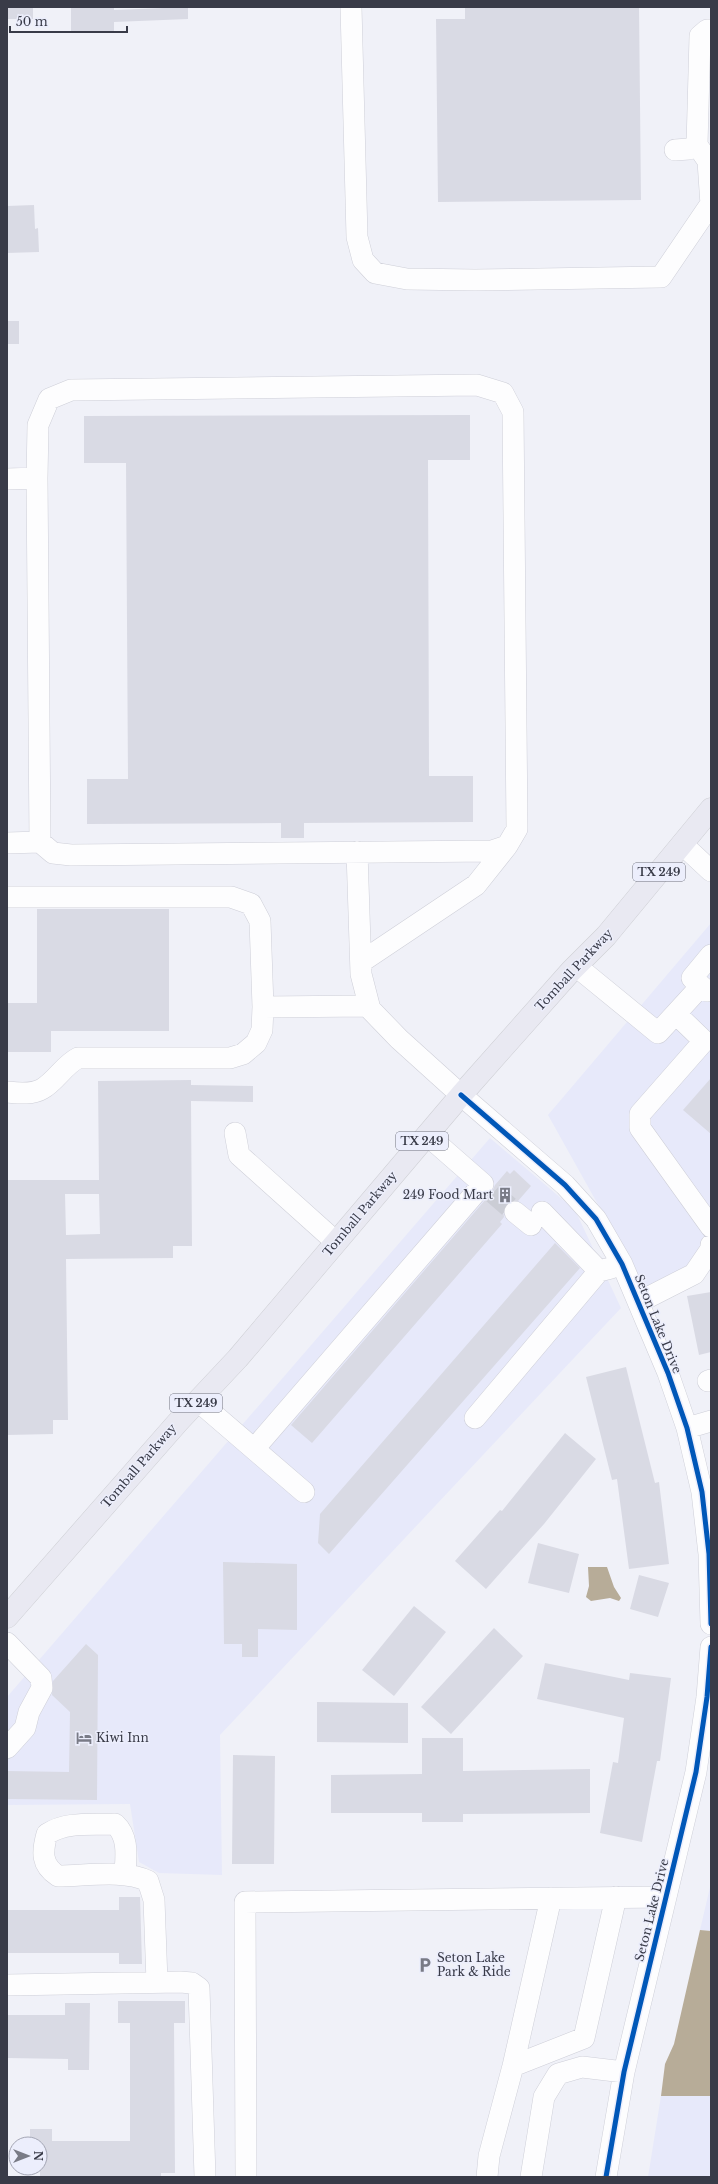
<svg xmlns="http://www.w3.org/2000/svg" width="718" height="2184" viewBox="0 0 718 2184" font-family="'Libre Baskerville',serif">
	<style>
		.built { fill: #e7e9fa }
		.water { fill: #b7ac98 }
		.building { fill: #d9dae4; fill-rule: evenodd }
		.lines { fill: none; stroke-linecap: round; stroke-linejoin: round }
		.minor-tunnel { stroke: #cbcdd5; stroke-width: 21; stroke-dasharray: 21 10; stroke-linecap: butt }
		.minor-casing { stroke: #cecfd8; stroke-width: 22 }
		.major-casing { stroke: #cecfd4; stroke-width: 23 }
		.minor { stroke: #fdfdfe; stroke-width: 21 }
		.major { stroke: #e9e9f2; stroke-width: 22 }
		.cycleway-casing { stroke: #eceefc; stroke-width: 8 }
		.cycleway { stroke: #0057b8; stroke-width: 5 }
		.labels { text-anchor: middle; stroke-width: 3; stroke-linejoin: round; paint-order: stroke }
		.shield { fill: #eceefc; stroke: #6f717e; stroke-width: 1 }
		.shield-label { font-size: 11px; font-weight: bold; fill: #393b48 }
		.street-label { font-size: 12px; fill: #393b48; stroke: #eceefc }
		.poi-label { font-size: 12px; fill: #393b48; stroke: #eceefc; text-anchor: start }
	</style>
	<rect width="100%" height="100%" fill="#f0f1f8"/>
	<path class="built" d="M711 923V1265L653 1303 548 1115Z
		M490 1138 575 1210 621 1308 220 1735 222 1875 159 1873 139 1862 130 1804 7 1805V1697Z
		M711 1883V1931L700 1930Z
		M661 2096H711V2177H648Z"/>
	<path class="water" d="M588 1567H607L614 1587 621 1598 619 1601 610 1598 591 1601 586 1597 589 1586Z
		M700 1930 711 1931V2096H661L665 2064 674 2044Z"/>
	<path class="building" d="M7 7H33V19H7Z
		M71 7H114V10L188 7V19L114 22V31H71Z
		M465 7H639L641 200 438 202 436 19H465Z
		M34 205 35 229 38 228 39 252 7 253V206Z
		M7 321H19V344H7Z
		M470 415V460H428L429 776H473V822L304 823V838H281V823L87 824V779H128L126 463H84V416Z
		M37 909H169V1031H51V1052H7V1003H37Z
		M711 1078V1134L683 1110Z
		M191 1080V1085L253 1086V1102L191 1101 192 1246H173V1258L66 1259 68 1420H53V1434L7 1435V1180H99L98 1081ZM65 1194H99L100 1234 66 1235Z
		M514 1170 531 1186 518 1201H511L506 1204 503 1210 504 1217 500 1222 502 1224 312 1443 291 1425 492 1192 495 1185 507 1171 510 1174Z
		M555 1243 580 1268 329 1554 318 1543 320 1514Z
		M711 1292V1352L699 1355 687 1296Z
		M626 1367 655 1483 659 1482 669 1564 629 1569 617 1479 612 1480 586 1377Z
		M565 1433 596 1459 544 1524 486 1589 455 1561 500 1510 502 1511Z
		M538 1543 579 1554 569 1593 528 1583Z
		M223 1562 297 1564V1630L258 1629V1657H242V1644H224Z
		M639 1575 669 1583 658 1617 630 1609Z
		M414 1606 446 1632 394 1696 362 1670Z
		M494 1628 523 1656 451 1734 421 1707Z
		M86 1644 98 1655 97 1800 7 1799V1771L69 1772 70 1712 52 1695 53 1681Z
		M545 1663 629 1680 630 1673 671 1678 660 1761H657L642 1842 600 1833 613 1762 618 1763 624 1718 537 1699Z
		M317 1702 408 1703V1743L317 1742Z
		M422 1738H463V1771L590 1769V1813L463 1814V1822H422V1813H331V1775L422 1774Z
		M233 1755 275 1756 274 1864H232Z
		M119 1897H140L142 1964H119V1953H7V1910H119Z
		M118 2001H185V2023H174L175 2173H161V2177H40V2144H30V2129H52V2141H130V2023H118Z
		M65 2003H90L89 2070H68V2059L7 2058V2015H65Z"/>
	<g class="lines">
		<path class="minor-tunnel" d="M493 1193 515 1212"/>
		<defs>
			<path id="minor" d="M351 7 357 237 363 260 375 273 407 279 475 280 661 277 710 205
				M697 145 708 161 711 205
				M675 150 689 149 697 145 700 36 707 30H711
				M37 478 38 425 49 399 71 390 477 385 503 393 513 412 517 829 507 846 492 851 71 855 53 853 40 842
				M7 479 37 478 40 842 7 843
				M682 844 711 871
				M357 852 361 974 370 1009 399 1039 461 1095 565 1185 596 1219 622 1264 668 1373 687 1428 702 1492 709 1554 711 1624
				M7 897H231L251 904 260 921 263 1007 262 1030 256 1043 243 1054 230 1058H78C64 1065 56 1081 42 1089 32 1095 18 1093 7 1092
				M361 962 476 885 507 846
				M576 966 658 1033 701 986
				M707 991 692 978 711 955
				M263 1007 369 1006
				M676 1014 704 1041 640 1114V1128L711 1227
				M235 1133 239 1155 336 1242
				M515 1212 531 1225
				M542 1212 599 1271 611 1268
				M639 1302 694 1274 711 1249V1245
				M708 1381 711 1380
				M198 1401 304 1492
				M475 1418 599 1271
				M687 1428 711 1421
				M254 1449 483 1184 427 1135
				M7 1643 41 1678 42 1688 29 1712 25 1728 7 1748
				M125 1873C126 1856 129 1837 115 1824 92 1825 67 1821 47 1834 42 1852 41 1865 58 1876 86 1876 124 1869 148 1881L154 1900 157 1982
				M7 1985 180 1982 192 1983 199 1988 205 2177
				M513 2066 584 2038 616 1897
				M246 2177 245 1902 665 1897
				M487 2177 489 2156 513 2066 551 1898
				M531 2177 544 2097 558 2074 582 2067 624 2072
				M606 2177 624 2072 696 1772 707 1697 711 1647"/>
			<path id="major" d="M7 1617 178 1422 238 1358 461 1095 571 971 606 936 711 809"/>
		</defs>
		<use href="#minor" class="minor-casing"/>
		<use href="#major" class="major-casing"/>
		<use href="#minor" class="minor"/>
		<use href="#major" class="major"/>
		<defs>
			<path id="cycleway" d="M461 1095 565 1185 596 1219 622 1264 668 1373 687 1428 702 1492 709 1554 711 1624
				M606 2177 624 2072 696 1772 707 1697 711 1647"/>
		</defs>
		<use href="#cycleway" class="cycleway-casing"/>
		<use href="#cycleway" class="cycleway"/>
	</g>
	<defs>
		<symbol id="building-bare" viewBox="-9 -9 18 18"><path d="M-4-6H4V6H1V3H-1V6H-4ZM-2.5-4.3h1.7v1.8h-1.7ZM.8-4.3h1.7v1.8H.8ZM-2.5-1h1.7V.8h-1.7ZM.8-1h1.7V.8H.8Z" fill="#797b86" stroke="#eceefc" stroke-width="2.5" paint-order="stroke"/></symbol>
		<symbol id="hotel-bare" viewBox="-9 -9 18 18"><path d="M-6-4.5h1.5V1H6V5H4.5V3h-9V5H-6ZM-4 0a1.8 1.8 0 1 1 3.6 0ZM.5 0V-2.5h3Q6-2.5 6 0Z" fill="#797b86" stroke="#eceefc" stroke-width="2.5" paint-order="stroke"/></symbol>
		<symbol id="parking-bare" viewBox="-9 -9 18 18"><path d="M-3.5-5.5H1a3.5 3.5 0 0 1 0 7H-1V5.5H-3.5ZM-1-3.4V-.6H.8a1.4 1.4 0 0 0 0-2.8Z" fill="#797b86" stroke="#eceefc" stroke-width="2.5" paint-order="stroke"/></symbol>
	</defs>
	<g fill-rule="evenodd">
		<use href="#building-bare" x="494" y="1184" width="22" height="22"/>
		<use href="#hotel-bare" x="73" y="1727" width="22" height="22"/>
		<use href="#parking-bare" x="414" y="1954" width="22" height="22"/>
	</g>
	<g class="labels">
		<g class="shield">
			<rect x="633" y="863" width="52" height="18" rx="3"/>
			<rect x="396" y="1132" width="52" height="18" rx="3"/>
			<rect x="170" y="1394" width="52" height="18" rx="3"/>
		</g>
		<g class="shield-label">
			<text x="659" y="876">TX 249</text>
			<text x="422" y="1145">TX 249</text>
			<text x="196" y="1407">TX 249</text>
		</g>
		<g class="street-label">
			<text transform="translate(574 970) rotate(-47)" y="4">Tomball Parkway</text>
			<text transform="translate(360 1214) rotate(-50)" y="4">Tomball Parkway</text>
			<text transform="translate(658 1324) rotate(68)" y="4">Seton Lake Drive</text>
			<text transform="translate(139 1466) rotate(-49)" y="4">Tomball Parkway</text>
			<text transform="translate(652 1910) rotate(-76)" y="4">Seton Lake Drive</text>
		</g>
		<g class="poi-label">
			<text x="493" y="1199" text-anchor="end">249 Food Mart</text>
			<text x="96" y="1742">Kiwi Inn</text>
			<text x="437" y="1962">Seton Lake<tspan x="437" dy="14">Park &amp; Ride</tspan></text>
		</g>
	</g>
	<rect width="718" height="2184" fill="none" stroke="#393b48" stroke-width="16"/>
	<g transform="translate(28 2156) rotate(90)"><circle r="19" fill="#eceefc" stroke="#a4a6b4"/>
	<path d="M0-3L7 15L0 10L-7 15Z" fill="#797b86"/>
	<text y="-6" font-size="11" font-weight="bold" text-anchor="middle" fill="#393b48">N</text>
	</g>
	<path d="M10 26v6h117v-6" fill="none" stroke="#393b48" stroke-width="2"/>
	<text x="16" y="26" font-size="12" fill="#393b48" stroke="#eceefc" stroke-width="3" paint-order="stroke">50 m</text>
</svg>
